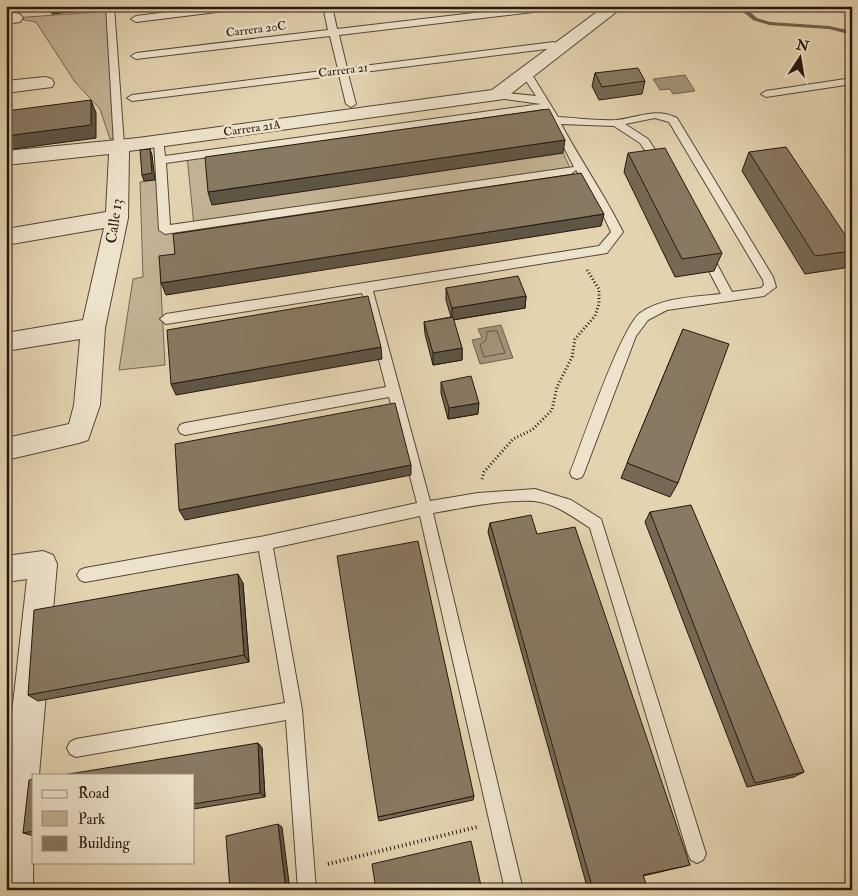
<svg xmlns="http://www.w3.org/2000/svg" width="858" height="896" viewBox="0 0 858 896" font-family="'IM FELL Double Pica',serif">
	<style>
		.green { fill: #c3b394; stroke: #746652 }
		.water { fill: #a29379; stroke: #70624f }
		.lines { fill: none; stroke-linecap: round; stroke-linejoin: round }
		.shore { stroke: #645644; stroke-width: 1 }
		.stream { fill: #70624f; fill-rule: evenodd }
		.lane-casing { stroke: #544737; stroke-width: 2 }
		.street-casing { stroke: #544737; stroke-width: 2 }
		.path-far1 { stroke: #25180f; stroke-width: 3; stroke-dasharray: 1 2.5; stroke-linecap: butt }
		.path { stroke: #25180f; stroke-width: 4; stroke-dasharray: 1 3; stroke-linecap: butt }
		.lane { fill: #ede2cb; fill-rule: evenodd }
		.street { fill: #ede2cb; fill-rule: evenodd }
		.wall { fill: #756854; stroke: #25180f }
		.shaded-wall { fill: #5f5545; stroke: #25180f }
		.building { fill: #887962; stroke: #25180f }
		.labels { text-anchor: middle; stroke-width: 5; stroke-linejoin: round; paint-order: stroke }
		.far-street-label { font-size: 12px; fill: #25180f; stroke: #ede2cb }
		.street-label { font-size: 15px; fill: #25180f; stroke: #ede2cb }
	</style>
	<rect width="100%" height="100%" fill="#e3d3af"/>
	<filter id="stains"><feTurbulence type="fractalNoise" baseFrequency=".004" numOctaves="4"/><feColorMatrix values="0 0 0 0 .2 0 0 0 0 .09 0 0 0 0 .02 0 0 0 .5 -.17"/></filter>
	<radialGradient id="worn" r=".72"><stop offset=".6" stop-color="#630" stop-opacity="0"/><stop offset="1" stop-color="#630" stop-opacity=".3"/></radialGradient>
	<path class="green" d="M110 11 119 138 110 139 100 109 75 82 36 22 14 18Z
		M540 107 547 122 212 204 563 153 578 185 160 270 165 365 119 370 133 279 143 277 140 182 161 179 165 230 194 226 187 156Z"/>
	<path class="water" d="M685 75 695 91 673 94 670 89 660 90 653 79Z
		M501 325 513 358 480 364 472 340 482 338 478 329Z"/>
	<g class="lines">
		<path class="shore" d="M497 331 505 353 484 357 480 345 486 340 487 332Z"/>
		<path class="stream" d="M736 6H743L757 18 770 22 829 26 852 31V35L829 29 769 25 753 20Z"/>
		<defs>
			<path id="lane" d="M106 6H114L124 145 119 148 114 145Z
				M217 6H245L241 9 136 22 131 19 136 16Z
				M323 6H332L337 29 533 6H562L558 9 339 35 347 68 554 42 559 45 554 48 348 74 356 104 351 107 346 104 339 75 132 101 127 98 132 95 338 69 330 36 136 59 131 56 136 53 328 30Z
				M526 70 531 73 558 117C577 118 597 121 616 120 638 118 655 107 677 118L773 277 776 287 764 296 667 310 648 320 636 336 584 473 582 477 577 479 572 477 570 473C582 443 620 329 640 313 663 297 695 297 721 294L700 254 706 250 710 251 732 292 761 288 764 285 763 280 669 122 655 118 625 124 648 139 666 166 661 170 657 168 640 143 614 126 561 124C581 161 604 194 623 232L607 253 373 291 430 501 478 493 535 489 571 500 601 519 706 854 703 860 697 863 691 860 688 854 590 528C573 517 555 503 534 501 504 499 463 508 433 513L523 890H505L420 516 273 548 302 710 316 890H298L286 720 76 757 70 754 67 748 70 742 76 739 285 703 259 551 85 582 80 580 77 575 80 570 85 568 265 536 417 503 389 397 185 435 180 433 178 429 180 425 185 423 386 387 362 293 166 324 160 319 166 314 599 246 611 232 597 202 576 170 571 174 165 234 159 230 154 141 155 139H163L165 156 541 104 497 98 492 95 497 92 536 96 521 73ZM544 109 574 167 170 225 166 163Z
				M852 78V84L766 97 761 94 766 91Z"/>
			<path id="street" d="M605 6H624L504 99 129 151 128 218 105 328 100 405 88 440 79 443 6 460V438L69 424 74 405 80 339 6 351V333L83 320 104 228 6 245V229L106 212 109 154 6 165V151L138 138 492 90Z
				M14 13 20 14 23 18 20 22 6 24V14Z
				M45 77 52 79 54 83 52 87 6 93V81Z
				M43 551 53 555 57 564 39 775H34L33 890H6V767L27 579 6 582V556Z"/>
		</defs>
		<use href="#lane" class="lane-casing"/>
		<use href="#street" class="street-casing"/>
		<path class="path-far1" d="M482 479 484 472 513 439 532 430 552 410 557 387 572 357 575 339 595 316 599 304V289L587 270"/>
		<path class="path" d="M328 864 477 827"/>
		<use href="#lane" class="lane"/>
		<use href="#street" class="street"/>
	</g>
	<path class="wall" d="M595 73 645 81 642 94 599 100 592 86Z
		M749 152 852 245V256L844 268 805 274 742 171Z
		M628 153 722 253 714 271 675 277 624 172Z
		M446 288 526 296 525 308 453 320 462 348V360L433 365 425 334 424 322 451 317 446 300Z
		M683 329 678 483 670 497 621 478Z
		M441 382 478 414 448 419 441 393Z
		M650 512 804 772 794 777 747 787 645 522Z
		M490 523 537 534 690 865 643 876 648 890H588L488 532Z
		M243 583 249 662 38 701 28 695Z
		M258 743 262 748 265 797 194 809V775Z
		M34 779V836L23 833Z
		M474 796 473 800 379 821 378 817Z"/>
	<path class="shaded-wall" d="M23 6H89V10L52 14 50 8 25 11Z
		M91 100 96 113V138L6 150V136Z
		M565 140 563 153 212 205 208 192Z
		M150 149 152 155 155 180 144 181 142 175Z
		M604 214 601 226 166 295 161 283Z
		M526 296 525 308 452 320V308Z
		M381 347 382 359 176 395 171 384Z
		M462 348V360L433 365V353Z
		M479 403 478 414 448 419 449 408Z
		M411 465V475L185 520 179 510Z
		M238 574 243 583 249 662 244 655Z
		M258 743 262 748 265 797 260 793Z
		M278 824 282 827 290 890H286Z"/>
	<path class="building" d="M638 68 645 81 602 87 595 73Z
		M91 100V125L6 136V111Z
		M549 109 565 140 208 192 205 157Z
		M786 147 852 245V251L815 256 749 152Z
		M665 148 722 253 682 259 628 153Z
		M150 149 152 173 142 175 140 150Z
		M581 173 604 214 161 283 159 256 175 254 173 234Z
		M518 276 526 296 452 308 446 288Z
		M368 296 381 347 171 384 167 330Z
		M453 317 462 348 433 353 424 322Z
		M683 329 729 344 678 483 627 463Z
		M471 376 479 403 449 408 441 382Z
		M395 403 411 465 179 510 175 444Z
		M691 505 804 772 755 783 650 512Z
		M531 515 537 534 575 527 690 865 643 875 648 890H593L490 523Z
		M418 541 474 796 378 817 337 556Z
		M238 574 244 655 28 695 34 610Z
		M258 743 260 793 194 804V775H63Z
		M34 779V831L23 833 29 780Z
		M278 824 286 890H230L226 836Z
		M471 841 482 890H376L372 864Z"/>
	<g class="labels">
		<g class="far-street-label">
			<text transform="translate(256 29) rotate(-7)" y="4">Carrera 20C</text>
			<text transform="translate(343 70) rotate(-7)" y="4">Carrera 21</text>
			<text transform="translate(252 128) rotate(-8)" y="4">Carrera 21A</text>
		</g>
		<g class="street-label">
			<text transform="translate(114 221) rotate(-82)" y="5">Calle 13</text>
		</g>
	</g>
	<rect width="858" height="896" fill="none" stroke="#e3d3af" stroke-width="25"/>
	<rect x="8" y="8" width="843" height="881" fill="none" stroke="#25180f" stroke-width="2.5"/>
	<rect x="12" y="12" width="833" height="871" fill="none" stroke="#25180f"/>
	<rect x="32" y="774" width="162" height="90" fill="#ede2cb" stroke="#9d9180"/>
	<rect x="42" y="790" width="25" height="8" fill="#ede2cb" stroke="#9d9180"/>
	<text x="78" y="798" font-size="15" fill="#25180f">Road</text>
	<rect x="42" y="811" width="25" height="15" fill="#c3b394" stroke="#9d9180"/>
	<text x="78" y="824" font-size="15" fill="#25180f">Park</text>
	<rect x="42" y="836" width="25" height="15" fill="#887962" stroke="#9d9180"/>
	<text x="78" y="848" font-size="15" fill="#25180f">Building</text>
	<g transform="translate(800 58) rotate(12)" stroke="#ede2cb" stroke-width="4" paint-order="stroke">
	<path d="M0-4L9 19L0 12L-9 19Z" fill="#25180f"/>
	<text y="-8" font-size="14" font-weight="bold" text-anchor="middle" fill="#25180f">N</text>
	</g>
	<rect width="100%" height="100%" filter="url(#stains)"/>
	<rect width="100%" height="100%" fill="url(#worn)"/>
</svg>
